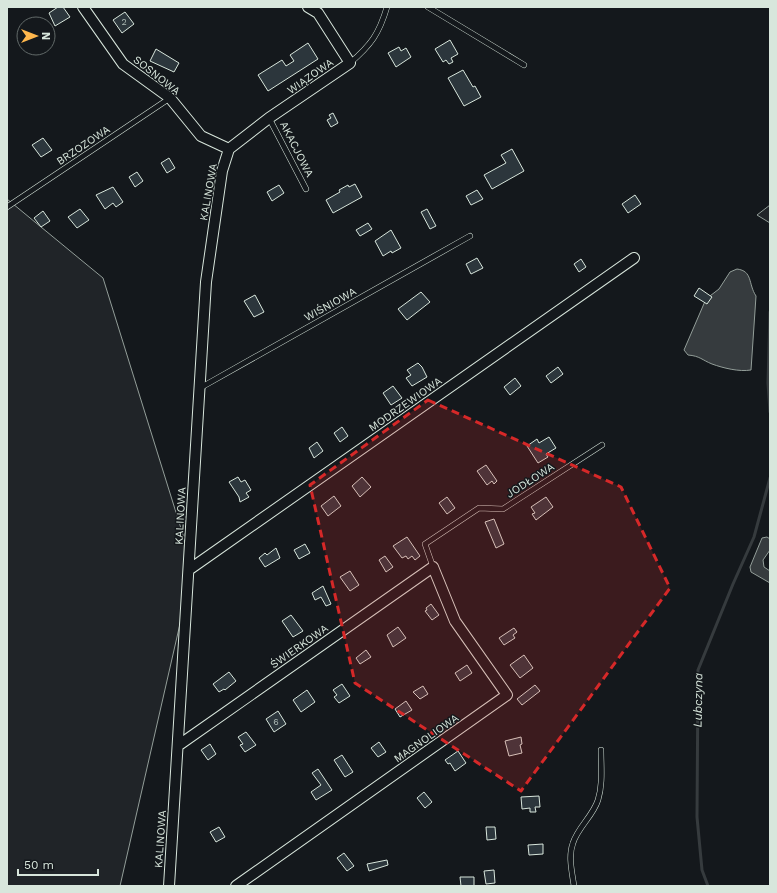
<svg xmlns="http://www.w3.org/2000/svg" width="777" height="893" viewBox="0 0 777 893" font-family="'Work Sans',sans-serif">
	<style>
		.green { fill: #202428; stroke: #939e99 }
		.water { fill: #363b3e; stroke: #939e99 }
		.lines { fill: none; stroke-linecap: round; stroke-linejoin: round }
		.stream { stroke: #363b3e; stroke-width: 3 }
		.building { fill: #2c363c; stroke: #d8e6dc }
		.service-casing { stroke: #d8e6dc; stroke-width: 6 }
		.minor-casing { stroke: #d8e6dc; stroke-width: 12 }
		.service { stroke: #14181c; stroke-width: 5 }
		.minor { stroke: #14181c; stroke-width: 10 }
		.marked { fill: #d62828; fill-opacity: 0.2; stroke: #d62828; stroke-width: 3; stroke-dasharray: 8 5; stroke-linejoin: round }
		.labels { text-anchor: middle; stroke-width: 3; stroke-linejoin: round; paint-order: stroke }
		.number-label { font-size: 9px; fill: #adbab4 }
		.street-label { font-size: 11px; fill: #d8e6dc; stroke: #14181c }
		.water-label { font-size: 12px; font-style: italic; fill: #d8e6dc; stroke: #14181c }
	</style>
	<rect width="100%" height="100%" fill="#14181c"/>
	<path class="green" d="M7 199 103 278 193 567 120 886H7Z
		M770 205V223L757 215Z"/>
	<path class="water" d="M737 269C753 271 748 284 756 296L751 370C739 372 723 368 712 364 702 360 700 356 688 355L684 350 706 299 719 289 730 272Z
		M767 537 770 539V550L763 560 764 567 770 571V583L751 572 750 567 762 538Z"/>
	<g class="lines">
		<path class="stream" d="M770 312 768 383 770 412
			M708 886 702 870 697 817 698 670 733 584 754 537 770 478"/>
	</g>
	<path class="building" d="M58 7H63L70 17 55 26 49 13Z
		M125 12 134 24 122 33 113 20Z
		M450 40 458 54 451 58 453 62 449 64 446 60 443 62 435 49Z
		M308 43 318 59 268 91 258 75 282 60 286 66 294 61 290 55Z
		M399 47 401 51 406 48 411 57 396 67 388 53Z
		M156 49 179 63 174 72 150 61Z
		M463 70 473 87 475 86 481 97 464 106 448 78Z
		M333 113 338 123 331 127 327 120 331 118 329 115Z
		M43 138 52 150 41 157 32 145Z
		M512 149 524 171 492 189 484 175 506 163 501 155Z
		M169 158 175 168 167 173 161 163Z
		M137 172 143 181 135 187 129 177Z
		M355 184 362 197 333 213 326 200 340 192 339 190 348 185 349 187Z
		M279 185 284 193 272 201 267 192Z
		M113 187 123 202 116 207 113 203 105 209 96 195Z
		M477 190 483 199 471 205 466 196Z
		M635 195 641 204 628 213 622 204Z
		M80 209 89 220 77 228 68 217Z
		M427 209 436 226 430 229 421 212Z
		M43 211 50 221 41 227 34 218Z
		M368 223 372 229 360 236 356 230Z
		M391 230 401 248 392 253 391 251 383 256 375 241Z
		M477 258 483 268 471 274 466 264Z
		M581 259 586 267 579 272 574 264Z
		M699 288 712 297 707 304 694 296Z
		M421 292 430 302 407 320 398 309Z
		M255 295 264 312 254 317 244 301Z
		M418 363 422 367 427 377 412 386 406 378 411 375 407 370Z
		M558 367 563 374 551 383 546 376Z
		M515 378 521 386 510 395 504 387Z
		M393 386 402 398 391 405 383 393Z
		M342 427 348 436 340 442 334 433Z
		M549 437 556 448 546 454 548 457 538 463 527 446 537 439 539 443Z
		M317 442 323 451 314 458 309 448Z
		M486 465 497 481 494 484 492 481 487 485 477 471Z
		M238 477 241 482 245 480 251 490 246 493 249 497 240 502 239 497 229 482Z
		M362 477 371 487 360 497 352 486Z
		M334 496 341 506 328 516 321 506Z
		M447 497 455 508 447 514 439 503Z
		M546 497 553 507 536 520 532 514 535 513 531 507Z
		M494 519 504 544 496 548 485 522Z
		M407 537 420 556 415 560 412 556 408 559 406 556 402 558 393 546Z
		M305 544 310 553 299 559 294 550Z
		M276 548 280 558 265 567 259 558 265 553 267 555Z
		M385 556 393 567 386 572 379 560Z
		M350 571 359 585 350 591 340 577Z
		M323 586 331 604 326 606 321 597 315 600 312 593Z
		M431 604 439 615 432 620 425 611 427 610 426 608Z
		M291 615 303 631 293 637 282 621Z
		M398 627 406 638 393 647 387 635Z
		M514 628 517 632 513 635 515 638 504 645 499 638Z
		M366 650 371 657 360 664 356 658Z
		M524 655 533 668 520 678 510 665Z
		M467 665 472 673 460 681 455 673Z
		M229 672 236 681 225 690 224 689 219 692 213 684Z
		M342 684 350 696 339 703 334 697 337 695 333 690Z
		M535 685 540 691 522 705 517 699Z
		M423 686 428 694 420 699 413 692Z
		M307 690 315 702 301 712 293 700Z
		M406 701 412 710 400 717 395 709Z
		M278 711 286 724 274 732 266 719Z
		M246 732 256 745 245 752 240 745 243 744 238 737Z
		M521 737 522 744 520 745 522 753 509 756 505 741Z
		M379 742 386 752 378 757 371 748Z
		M210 744 216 754 208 760 201 750Z
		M458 751 466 763 455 771 450 763 448 764 445 760Z
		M342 755 353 772 345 777 334 760Z
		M318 769 332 790 316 800 311 792 321 785 312 773Z
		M424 792 432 802 425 808 417 798Z
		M539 796 540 807H535L536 812H530V808L522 809 521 797Z
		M219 827 225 837 216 842 210 832Z
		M486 827H495L496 839 487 840Z
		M543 844V854L529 855 528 845Z
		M344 853 354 866 347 871 337 858Z
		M387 860 388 865 369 871 367 864Z
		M494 870 495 883 486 884 484 871Z
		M460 877H474V886H461Z"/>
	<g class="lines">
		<defs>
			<path id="service" d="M428 7 524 65
				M350 63C371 45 379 34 387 7
				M269 118 306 189
				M7 207 170 98
				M200 388 470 236
				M433 567 425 544 479 508 503 509 602 445
				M574 886C572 872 568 856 573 843 578 827 593 816 598 800 603 784 601 767 601 750"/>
			<path id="minor" d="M83 7 123 64 170 98 201 136 229 149
				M229 149 269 118 350 63 318 13 308 7
				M190 569 634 258
				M179 745 433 567 455 621 507 695 236 886
				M169 886 206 282 222 171 229 149"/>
		</defs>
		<use href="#service" class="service-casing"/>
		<use href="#minor" class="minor-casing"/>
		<use href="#service" class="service"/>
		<use href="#minor" class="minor"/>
	</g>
	<path class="marked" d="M428 400 621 487 670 588 521 791 355 683 310 485Z"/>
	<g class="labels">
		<g class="number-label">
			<text x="124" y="25">2</text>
			<text x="276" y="725">6</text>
		</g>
		<g class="street-label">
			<text transform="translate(157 75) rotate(38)" y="4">SOSNOWA</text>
			<text transform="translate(310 76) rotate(-35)" y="4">WIĄZOWA</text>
			<text transform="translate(83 145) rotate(-34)" y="4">BRZOZOWA</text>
			<text transform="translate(297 149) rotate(63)" y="4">AKACJOWA</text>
			<text transform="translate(208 192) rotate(-80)" y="4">KALINOWA</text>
			<text transform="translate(330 304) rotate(-29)" y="4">WIŚNIOWA</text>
			<text transform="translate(405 404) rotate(-35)" y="4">MODRZEWIOWA</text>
			<text transform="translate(530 480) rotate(-33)" y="4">JODŁOWA</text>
			<text transform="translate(180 516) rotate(-87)" y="4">KALINOWA</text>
			<text transform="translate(299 646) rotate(-35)" y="4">ŚWIERKOWA</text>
			<text transform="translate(426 738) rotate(-35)" y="4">MAGNOLIOWA</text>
			<text transform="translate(160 839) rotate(-86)" y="4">KALINOWA</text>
		</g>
		<g class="water-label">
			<text transform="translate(698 700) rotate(-89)" y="4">Lubczyna</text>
		</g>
	</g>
	<rect width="777" height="893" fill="none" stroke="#d8e6dc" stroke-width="16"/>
	<g transform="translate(36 36) rotate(90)"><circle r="19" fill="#14181c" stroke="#626a69"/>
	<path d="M0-3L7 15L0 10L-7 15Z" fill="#ffb74d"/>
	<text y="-6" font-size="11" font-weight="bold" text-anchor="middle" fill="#d8e6dc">N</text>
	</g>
	<path d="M18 869v6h80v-6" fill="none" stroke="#d8e6dc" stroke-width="2"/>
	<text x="24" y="869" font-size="12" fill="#d8e6dc" stroke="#14181c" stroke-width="3" paint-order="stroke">50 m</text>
</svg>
